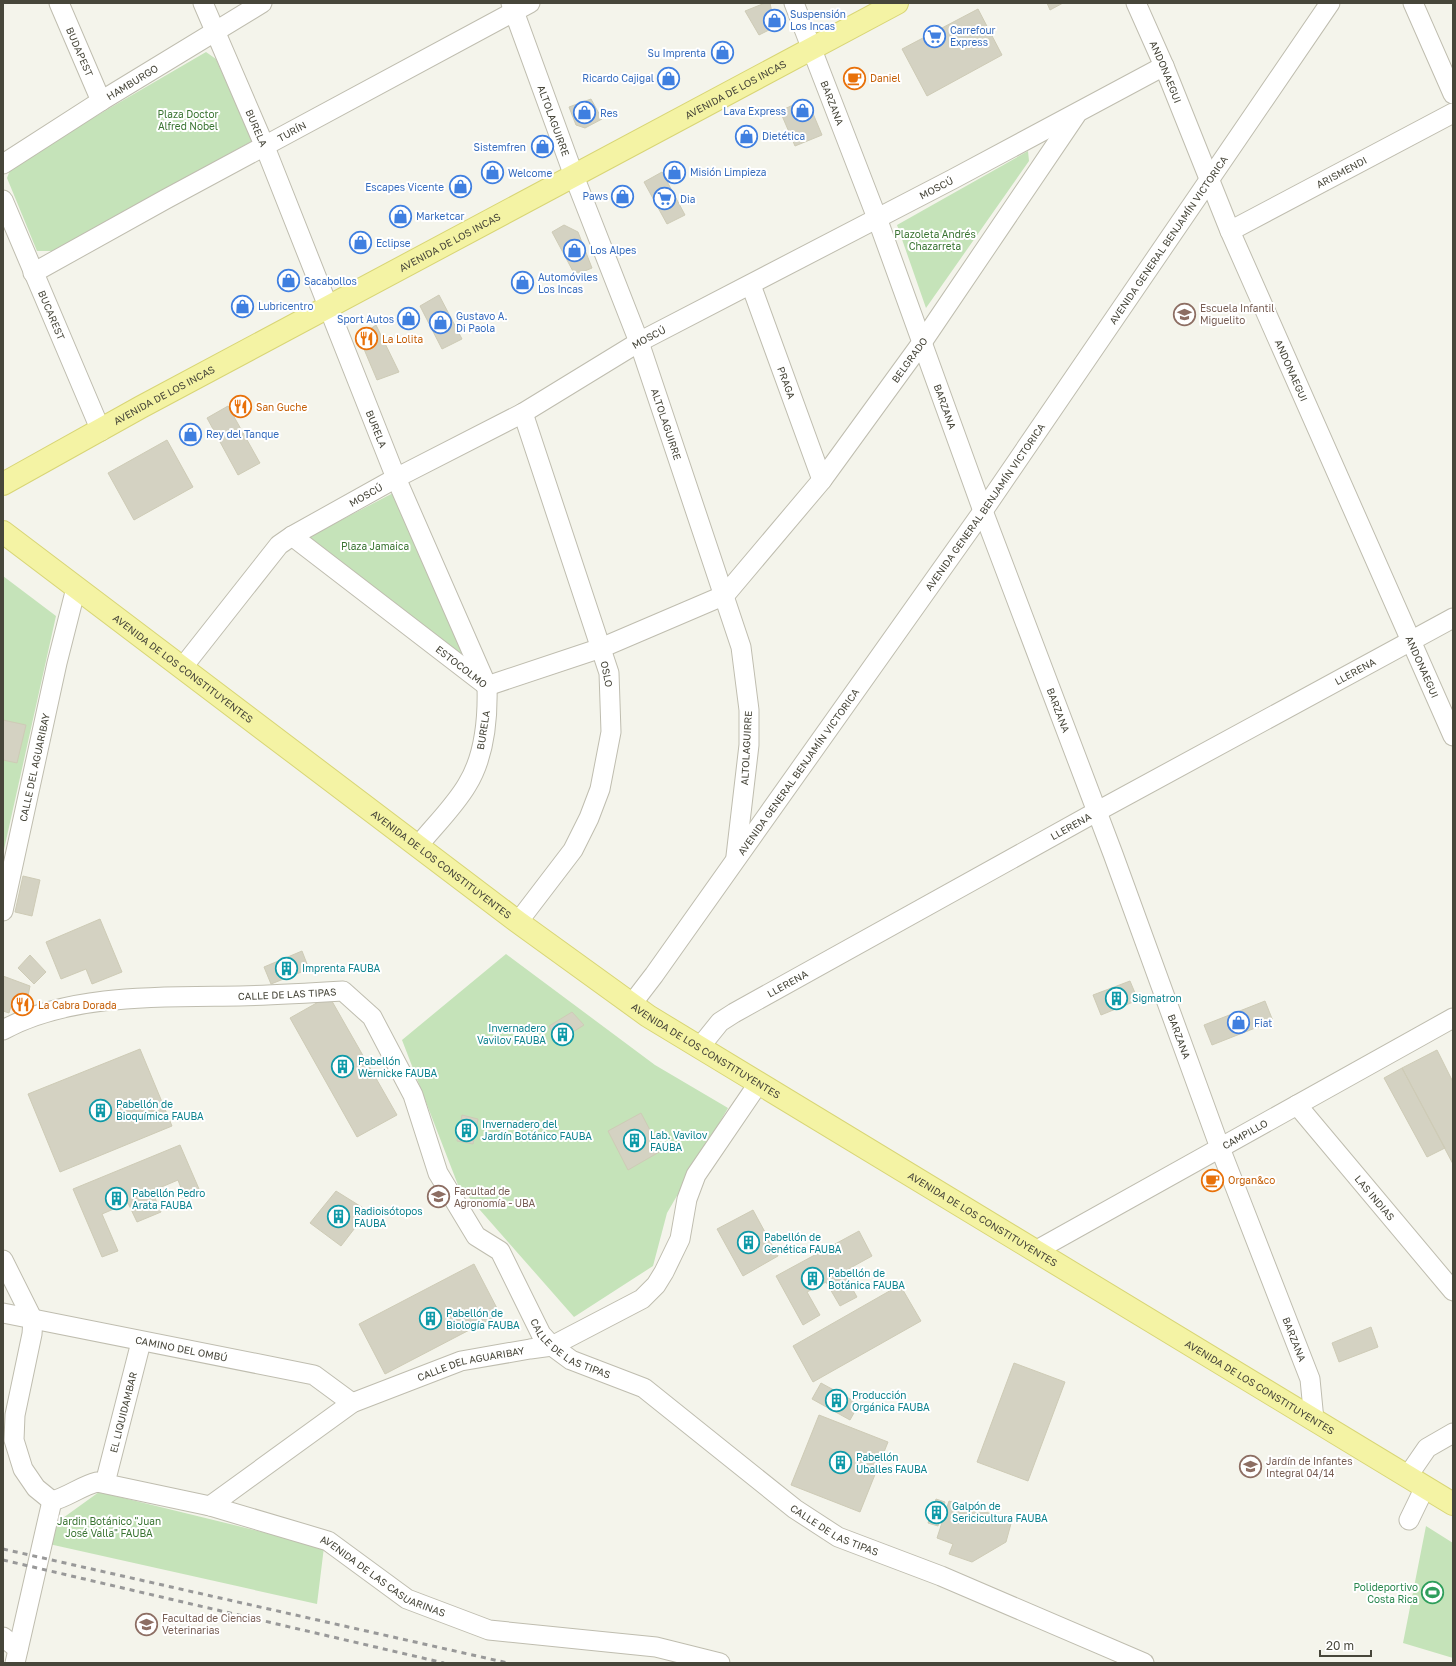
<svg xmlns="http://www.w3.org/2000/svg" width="1456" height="1666" viewBox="0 0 1456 1666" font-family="'Golos Text',sans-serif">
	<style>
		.green { fill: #c5e3b9 }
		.building { fill: #d4d2c2; stroke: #cecbb6 }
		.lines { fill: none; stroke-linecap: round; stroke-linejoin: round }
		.minor-casing { stroke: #bfbdaf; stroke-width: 21 }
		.major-casing { stroke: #d8d575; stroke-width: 24 }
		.minor { stroke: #fff; stroke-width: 19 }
		.major { stroke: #f4f3a4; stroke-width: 22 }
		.rail { stroke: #999; stroke-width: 3; stroke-dasharray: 5 5; stroke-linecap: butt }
		.labels { text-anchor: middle; stroke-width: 4; stroke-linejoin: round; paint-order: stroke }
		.shop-label { font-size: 10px; fill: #366cbe; stroke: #fff; text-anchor: start }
		.street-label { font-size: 10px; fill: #47463a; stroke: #fff }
		.food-label { font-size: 10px; fill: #c56008; stroke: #fff; text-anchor: start }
		.park-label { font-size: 10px; fill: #3a7432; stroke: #fff }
		.education-label { font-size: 10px; fill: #785e54; stroke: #fff; text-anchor: start }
		.culture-label { font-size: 10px; fill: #0d838f; stroke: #fff; text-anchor: start }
		.leisure-label { font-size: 10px; fill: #27864d; stroke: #fff; text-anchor: end }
	</style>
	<rect width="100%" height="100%" fill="#f4f4eb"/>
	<path class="green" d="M206 52 216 59 252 141 54 251H37L7 178 12 165Z
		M1028 151 1029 161 926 308 897 225Z
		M395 492 472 670 303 540Z
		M3 576 56 616 3 854Z
		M506 954 655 1065 728 1108 667 1213 653 1266 574 1317 458 1185 402 1040Z
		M99 1492 324 1547 317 1604 49 1544 56 1523Z
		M1426 1526 1453 1543V1658L1403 1643Z"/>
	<path class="building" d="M765 3H770L774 23 773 28 759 35 745 11Z
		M1047 3H1063L1050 10Z
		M978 9 1002 55 927 96 902 49Z
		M591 99 602 119 585 128 576 125 569 107Z
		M802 101 809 104 822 135 795 146 780 111Z
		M662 172 685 215 667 224 644 182Z
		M564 225 578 232 592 268 575 275 552 232Z
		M439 295 462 339 442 349 420 306Z
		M376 325 399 372 377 380 361 342 363 334Z
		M228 406 260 463 238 475 207 418Z
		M167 440 193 487 134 520 108 473Z
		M3 720 26 725 17 763 3 760Z
		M23 876 40 880 32 916 15 912Z
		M100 919 122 972 92 984 86 969 61 979 46 942Z
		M302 951 309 969 271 984 264 967Z
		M30 955 46 972 34 984 18 968Z
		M3 976 30 986 27 1001 14 996 9 1013 3 1011Z
		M1130 981 1138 1000 1101 1015 1093 995Z
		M329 996 397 1115 357 1137 290 1018Z
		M1265 1001 1273 1021 1212 1045 1204 1025Z
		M572 1012 584 1025 557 1042 549 1026Z
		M140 1049 172 1126 60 1172 28 1094Z
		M1437 1050 1453 1082V1164L1402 1068Z
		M1402 1068 1445 1148 1427 1157 1384 1078Z
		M641 1113 661 1151 628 1170 608 1131Z
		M462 1115 478 1119 473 1144 457 1141Z
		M180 1145 199 1189 184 1196 178 1180 152 1191 161 1212 137 1222 128 1203 102 1214 118 1251 102 1257 73 1189Z
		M336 1191 368 1211 341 1246 310 1223Z
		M753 1210 778 1256 743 1276 717 1229Z
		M859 1231 872 1256 843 1272 857 1297 840 1306 826 1282 807 1292 820 1315 803 1325 776 1276Z
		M474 1264 500 1314 385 1374 359 1324Z
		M900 1285 921 1321 813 1382 793 1346Z
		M1371 1327 1378 1347 1339 1362 1332 1343Z
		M1014 1363 1065 1382 1028 1481 977 1462Z
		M821 1383 859 1404 850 1420 812 1399Z
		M819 1415 888 1442 860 1512 791 1485Z
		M936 1499 945 1502 938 1526 928 1523Z
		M949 1501 1012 1520 1006 1542 972 1562 949 1554 953 1544 937 1538Z"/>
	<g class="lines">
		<defs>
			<g id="minor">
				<path id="s1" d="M59 3 101 101"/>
				<path id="s2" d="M203 3 265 147 396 478 487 686C488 720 485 756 467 785 454 807 434 826 418 846"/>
				<path id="s3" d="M511 3 574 176 639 342 741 647 749 710V745L736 856"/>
				<path id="s4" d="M794 3 877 218 983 511 1113 854 1220 1148 1310 1379 1314 1420"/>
				<path id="s5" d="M1136 3 1164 66 1230 231 1453 736"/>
				<path d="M1413 3 1453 94"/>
				<path id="s6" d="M3 164 101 101 262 3"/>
				<path id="s7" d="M3 200 101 431"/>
				<path id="s8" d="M1230 231 1453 113"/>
				<path id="s9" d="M33 273 166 199 530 3"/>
				<path id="s10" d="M751 285 822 480"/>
				<path id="s11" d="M292 536 487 686 601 648 725 595 822 480 923 341 1076 115"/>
				<path id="s12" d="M182 668 279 545 292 536 396 478 523 413 639 342 953 179 1164 66"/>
				<path id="s13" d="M3 911 57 663 76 588"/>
				<path d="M518 922 573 850 589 818 600 789 611 732 609 673 523 413"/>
				<path id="s14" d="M631 1005 654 975 983 511 1330 3"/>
				<path id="s15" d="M3 1030C70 993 165 997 240 996 275 995 309 993 343 991L372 1017 413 1095 438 1173 476 1236 500 1251 541 1334 552 1346 571 1360 644 1388 795 1509 838 1537 941 1576 1144 1663"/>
				<path id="s16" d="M699 1048 720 1022 734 1013 1096 812 1453 618"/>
				<path id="s17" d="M1297 1105 1453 1291"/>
				<path id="s18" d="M1037 1250 1453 1018"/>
				<path d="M3 1260 33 1320 32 1334 15 1415 14 1440 23 1469 36 1488 52 1501"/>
				<path id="s19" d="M3 1313 314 1375 352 1403"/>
				<path d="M1407 1477 1427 1448 1453 1433"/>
				<path id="s20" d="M105 1483 141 1342"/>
				<path id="s21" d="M52 1501C68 1497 81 1486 97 1482L210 1506 328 1541 407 1599 489 1630 656 1647 720 1663"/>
				<path id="s22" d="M210 1506 352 1403 461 1361 530 1349 552 1346 642 1299 656 1285 664 1272 680 1239 687 1199 696 1175 758 1084"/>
				<path d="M1409 1520 1425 1487"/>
				<path d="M3 1637 18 1649"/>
				<path d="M15 1663 52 1501"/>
			</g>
			<g id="major">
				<path id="s23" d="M3 484 141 407 897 3"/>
				<path id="s24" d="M3 532 518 922 648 1016 1453 1504"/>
			</g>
		</defs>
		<use href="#minor" class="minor-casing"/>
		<use href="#major" class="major-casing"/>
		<use href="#minor" class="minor"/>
		<use href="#major" class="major"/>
		<path class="rail" d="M3 1549 508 1663
			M3 1560 444 1663"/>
	</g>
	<defs>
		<symbol id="shop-ring" viewBox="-11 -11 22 22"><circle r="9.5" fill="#fff" stroke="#3f7fe0" stroke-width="1.5"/><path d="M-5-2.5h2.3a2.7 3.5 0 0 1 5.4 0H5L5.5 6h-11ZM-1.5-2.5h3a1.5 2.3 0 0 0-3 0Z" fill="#3f7fe0"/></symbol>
		<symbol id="supermarket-ring" viewBox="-11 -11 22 22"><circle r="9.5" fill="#fff" stroke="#3f7fe0" stroke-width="1.5"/><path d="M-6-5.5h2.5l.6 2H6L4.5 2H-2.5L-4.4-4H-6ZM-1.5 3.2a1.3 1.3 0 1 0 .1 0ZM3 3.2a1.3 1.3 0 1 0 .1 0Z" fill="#3f7fe0"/></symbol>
		<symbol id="cafe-ring" viewBox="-11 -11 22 22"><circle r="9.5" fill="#fff" stroke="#e8710a" stroke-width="1.5"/><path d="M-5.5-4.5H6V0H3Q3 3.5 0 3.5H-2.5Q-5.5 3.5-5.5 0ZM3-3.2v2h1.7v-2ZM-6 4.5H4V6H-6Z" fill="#e8710a"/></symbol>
		<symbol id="school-ring" viewBox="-11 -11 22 22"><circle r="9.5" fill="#fff" stroke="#8d6e63" stroke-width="1.5"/><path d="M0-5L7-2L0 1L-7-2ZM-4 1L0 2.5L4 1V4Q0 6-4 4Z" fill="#8d6e63"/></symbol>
		<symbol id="restaurant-ring" viewBox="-11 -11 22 22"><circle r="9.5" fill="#fff" stroke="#e8710a" stroke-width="1.5"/><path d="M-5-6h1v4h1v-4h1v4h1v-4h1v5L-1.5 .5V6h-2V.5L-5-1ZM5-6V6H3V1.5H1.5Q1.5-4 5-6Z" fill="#e8710a"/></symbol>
		<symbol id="building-ring" viewBox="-11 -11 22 22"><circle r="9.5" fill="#fff" stroke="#0f9aa8" stroke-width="1.5"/><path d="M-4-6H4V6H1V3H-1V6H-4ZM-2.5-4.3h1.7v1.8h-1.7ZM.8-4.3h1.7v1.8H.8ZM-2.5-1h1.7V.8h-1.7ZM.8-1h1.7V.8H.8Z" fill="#0f9aa8"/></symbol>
		<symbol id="university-ring" viewBox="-11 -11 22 22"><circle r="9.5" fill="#fff" stroke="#8d6e63" stroke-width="1.5"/><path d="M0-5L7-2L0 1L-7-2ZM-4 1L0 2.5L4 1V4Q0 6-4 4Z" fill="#8d6e63"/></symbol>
		<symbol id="stadium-ring" viewBox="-11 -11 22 22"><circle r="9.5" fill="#fff" stroke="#2e9e5b" stroke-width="1.5"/><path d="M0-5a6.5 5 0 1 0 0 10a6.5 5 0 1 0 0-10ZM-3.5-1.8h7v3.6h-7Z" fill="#2e9e5b"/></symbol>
	</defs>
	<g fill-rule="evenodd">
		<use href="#shop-ring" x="762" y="8" width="25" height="25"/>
		<use href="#supermarket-ring" x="922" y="24" width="25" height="25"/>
		<use href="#shop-ring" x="710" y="40" width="25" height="25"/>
		<use href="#shop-ring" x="656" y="66" width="25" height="25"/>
		<use href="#cafe-ring" x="842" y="66" width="25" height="25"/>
		<use href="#shop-ring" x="790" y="98" width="25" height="25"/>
		<use href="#shop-ring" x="572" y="100" width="25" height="25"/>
		<use href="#shop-ring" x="734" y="124" width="25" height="25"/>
		<use href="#shop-ring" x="530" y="134" width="25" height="25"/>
		<use href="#shop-ring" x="662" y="160" width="25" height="25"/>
		<use href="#shop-ring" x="480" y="160" width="25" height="25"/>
		<use href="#shop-ring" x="448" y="174" width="25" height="25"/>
		<use href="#shop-ring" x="610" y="184" width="25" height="25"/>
		<use href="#supermarket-ring" x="652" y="186" width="25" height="25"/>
		<use href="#shop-ring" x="388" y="204" width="25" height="25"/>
		<use href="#shop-ring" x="348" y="230" width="25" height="25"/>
		<use href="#shop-ring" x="562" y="238" width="25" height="25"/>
		<use href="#shop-ring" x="276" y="268" width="25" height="25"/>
		<use href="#shop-ring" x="510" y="270" width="25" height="25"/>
		<use href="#shop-ring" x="230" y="294" width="25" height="25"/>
		<use href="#school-ring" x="1172" y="302" width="25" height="25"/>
		<use href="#shop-ring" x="396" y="306" width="25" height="25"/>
		<use href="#shop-ring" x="428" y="310" width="25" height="25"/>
		<use href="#restaurant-ring" x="354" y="326" width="25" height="25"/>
		<use href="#restaurant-ring" x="228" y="394" width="25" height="25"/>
		<use href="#shop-ring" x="178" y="422" width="25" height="25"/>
		<use href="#building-ring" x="274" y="956" width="25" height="25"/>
		<use href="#building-ring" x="1104" y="986" width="25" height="25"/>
		<use href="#restaurant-ring" x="10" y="992" width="25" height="25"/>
		<use href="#shop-ring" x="1226" y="1010" width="25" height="25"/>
		<use href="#building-ring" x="550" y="1022" width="25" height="25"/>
		<use href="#building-ring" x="330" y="1054" width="25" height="25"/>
		<use href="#building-ring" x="88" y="1098" width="25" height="25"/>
		<use href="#building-ring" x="454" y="1118" width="25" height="25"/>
		<use href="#building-ring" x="622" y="1128" width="25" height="25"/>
		<use href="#cafe-ring" x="1200" y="1168" width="25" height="25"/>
		<use href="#university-ring" x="426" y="1184" width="25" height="25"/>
		<use href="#building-ring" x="104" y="1186" width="25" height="25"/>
		<use href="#building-ring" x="326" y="1204" width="25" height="25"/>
		<use href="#building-ring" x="736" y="1230" width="25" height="25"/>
		<use href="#building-ring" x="800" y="1266" width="25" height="25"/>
		<use href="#building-ring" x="418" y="1306" width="25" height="25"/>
		<use href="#building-ring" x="824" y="1388" width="25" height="25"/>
		<use href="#building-ring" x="828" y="1450" width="25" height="25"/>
		<use href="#school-ring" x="1238" y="1454" width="25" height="25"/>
		<use href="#building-ring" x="924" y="1500" width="25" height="25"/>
		<use href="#stadium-ring" x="1420" y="1580" width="25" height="25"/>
		<use href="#university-ring" x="134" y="1612" width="25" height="25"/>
	</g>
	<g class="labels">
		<g class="shop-label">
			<text x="790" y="18">Suspensión<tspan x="790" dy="12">Los Incas</tspan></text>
			<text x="950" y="34">Carrefour<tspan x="950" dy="12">Express</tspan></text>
			<text x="706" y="57" text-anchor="end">Su Imprenta</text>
			<text x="654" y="82" text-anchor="end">Ricardo Cajigal</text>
			<text x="786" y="115" text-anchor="end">Lava Express</text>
			<text x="600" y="117">Res</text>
			<text x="762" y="140">Dietética</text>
			<text x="526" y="151" text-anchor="end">Sistemfren</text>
			<text x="690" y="176">Misión Limpieza</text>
			<text x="508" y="177">Welcome</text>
			<text x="444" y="191" text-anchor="end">Escapes Vicente</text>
			<text x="608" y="200" text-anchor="end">Paws</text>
			<text x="680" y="203">Dia</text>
			<text x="416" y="220">Marketcar</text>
			<text x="376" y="247">Eclipse</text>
			<text x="590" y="254">Los Alpes</text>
			<text x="538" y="281">Automóviles<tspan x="538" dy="12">Los Incas</tspan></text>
			<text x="304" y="285">Sacabollos</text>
			<text x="258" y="310">Lubricentro</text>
			<text x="456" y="320">Gustavo A.<tspan x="456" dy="12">Di Paola</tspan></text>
			<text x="394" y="323" text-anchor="end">Sport Autos</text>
			<text x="206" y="438">Rey del Tanque</text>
			<text x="1254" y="1027">Fiat</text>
		</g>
		<g class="street-label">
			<text dy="4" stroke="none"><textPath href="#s1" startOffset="53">BUDAPEST</textPath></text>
			<text dy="4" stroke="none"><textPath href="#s5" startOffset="75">ANDONAEGUI</textPath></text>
			<text dy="4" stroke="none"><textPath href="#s6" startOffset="153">HAMBURGO</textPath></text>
			<text dy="4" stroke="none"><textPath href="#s23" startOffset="832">AVENIDA DE LOS INCAS</textPath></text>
			<text dy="4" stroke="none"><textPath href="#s4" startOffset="107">BARZANA</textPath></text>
			<text dy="4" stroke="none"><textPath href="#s3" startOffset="125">ALTOLAGUIRRE</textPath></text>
			<text dy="4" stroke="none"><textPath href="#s2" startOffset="136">BURELA</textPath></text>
			<text dy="4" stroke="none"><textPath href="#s9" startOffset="295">TURÍN</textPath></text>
			<text dy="4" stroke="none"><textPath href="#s8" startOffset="126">ARISMENDI</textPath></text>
			<text dy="4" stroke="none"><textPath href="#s12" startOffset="905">MOSCÚ</textPath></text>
			<text dy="4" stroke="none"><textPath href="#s14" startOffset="935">AVENIDA GENERAL BENJAMÍN VICTORICA</textPath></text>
			<text dy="4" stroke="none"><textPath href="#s23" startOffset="508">AVENIDA DE LOS INCAS</textPath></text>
			<text dy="4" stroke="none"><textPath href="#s7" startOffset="125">BUCAREST</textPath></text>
			<text dy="4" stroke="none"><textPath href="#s12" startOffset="581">MOSCÚ</textPath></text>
			<text dy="4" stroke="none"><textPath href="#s11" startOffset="800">BELGRADO</textPath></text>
			<text dy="4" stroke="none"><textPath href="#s5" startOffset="399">ANDONAEGUI</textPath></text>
			<text dy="4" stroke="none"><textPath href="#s10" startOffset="104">PRAGA</textPath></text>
			<text dy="4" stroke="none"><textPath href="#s23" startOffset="184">AVENIDA DE LOS INCAS</textPath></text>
			<text dy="4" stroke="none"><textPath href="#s4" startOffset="431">BARZANA</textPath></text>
			<text dy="4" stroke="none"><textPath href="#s3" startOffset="449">ALTOLAGUIRRE</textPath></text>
			<text dy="4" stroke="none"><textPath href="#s2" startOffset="460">BURELA</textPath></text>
			<text dy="4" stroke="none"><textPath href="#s12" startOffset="257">MOSCÚ</textPath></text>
			<text dy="4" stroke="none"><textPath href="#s14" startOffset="611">AVENIDA GENERAL BENJAMÍN VICTORICA</textPath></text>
			<text dy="4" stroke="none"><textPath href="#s11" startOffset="214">ESTOCOLMO</textPath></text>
			<text dy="4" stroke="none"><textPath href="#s5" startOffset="723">ANDONAEGUI</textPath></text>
			<text dy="4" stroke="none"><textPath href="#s24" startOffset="226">AVENIDA DE LOS CONSTITUYENTES</textPath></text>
			<text dy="4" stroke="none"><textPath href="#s16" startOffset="759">LLERENA</textPath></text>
			<text transform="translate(607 674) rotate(79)" y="4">OSLO</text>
			<text dy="4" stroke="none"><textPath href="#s4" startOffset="755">BARZANA</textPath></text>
			<text transform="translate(483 730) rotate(-81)" y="4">BURELA</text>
			<text transform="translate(746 748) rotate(-87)" y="4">ALTOLAGUIRRE</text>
			<text dy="4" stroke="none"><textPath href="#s13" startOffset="147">CALLE DEL AGUARIBAY</textPath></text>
			<text dy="4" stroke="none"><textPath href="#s14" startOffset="287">AVENIDA GENERAL BENJAMÍN VICTORICA</textPath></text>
			<text dy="4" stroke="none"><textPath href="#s16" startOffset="435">LLERENA</textPath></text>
			<text dy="4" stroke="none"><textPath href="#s24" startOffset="550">AVENIDA DE LOS CONSTITUYENTES</textPath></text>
			<text dy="4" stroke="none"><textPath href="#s16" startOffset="111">LLERENA</textPath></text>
			<text dy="4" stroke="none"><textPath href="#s15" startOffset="289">CALLE DE LAS TIPAS</textPath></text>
			<text dy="4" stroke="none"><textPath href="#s4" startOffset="1103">BARZANA</textPath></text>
			<text dy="4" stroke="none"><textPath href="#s24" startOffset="874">AVENIDA DE LOS CONSTITUYENTES</textPath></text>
			<text dy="4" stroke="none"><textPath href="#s18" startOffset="238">CAMPILLO</textPath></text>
			<text dy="4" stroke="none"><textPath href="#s17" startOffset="121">LAS INDIAS</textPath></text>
			<text dy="4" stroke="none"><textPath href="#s24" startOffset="1198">AVENIDA DE LOS CONSTITUYENTES</textPath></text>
			<text dy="4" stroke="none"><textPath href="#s4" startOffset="1427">BARZANA</textPath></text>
			<text dy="4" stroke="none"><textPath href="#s15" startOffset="781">CALLE DE LAS TIPAS</textPath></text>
			<text dy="4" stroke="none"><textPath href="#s19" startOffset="182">CAMINO DEL OMBÚ</textPath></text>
			<text dy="4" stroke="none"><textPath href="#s22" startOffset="301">CALLE DEL AGUARIBAY</textPath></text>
			<text dy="4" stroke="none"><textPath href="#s24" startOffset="1522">AVENIDA DE LOS CONSTITUYENTES</textPath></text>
			<text dy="4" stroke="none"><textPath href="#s20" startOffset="73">EL LIQUIDAMBAR</textPath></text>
			<text dy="4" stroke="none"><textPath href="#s15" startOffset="1105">CALLE DE LAS TIPAS</textPath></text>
			<text dy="4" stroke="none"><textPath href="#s21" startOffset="353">AVENIDA DE LAS CASUARINAS</textPath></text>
		</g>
		<g class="food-label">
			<text x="870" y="82">Daniel</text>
			<text x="382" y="343">La Lolita</text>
			<text x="256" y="411">San Guche</text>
			<text x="38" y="1009">La Cabra Dorada</text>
			<text x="1228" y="1184">Organ&amp;co</text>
		</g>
		<g class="park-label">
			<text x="188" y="118">Plaza Doctor<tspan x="188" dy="12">Alfred Nobel</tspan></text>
			<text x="935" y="238">Plazoleta Andrés<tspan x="935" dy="12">Chazarreta</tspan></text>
			<text x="375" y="550">Plaza Jamaica</text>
			<text x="109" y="1525">Jardin Botánico "Juan<tspan x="109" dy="12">José Valla" FAUBA</tspan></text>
		</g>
		<g class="education-label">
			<text x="1200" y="312">Escuela Infantil<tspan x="1200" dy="12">Miguelito</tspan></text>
			<text x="454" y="1195">Facultad de<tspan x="454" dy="12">Agronomía - UBA</tspan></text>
			<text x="1266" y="1465">Jardín de Infantes<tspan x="1266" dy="12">Integral 04/14</tspan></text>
			<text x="162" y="1622">Facultad de Ciencias<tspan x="162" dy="12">Veterinarias</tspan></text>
		</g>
		<g class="culture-label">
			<text x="302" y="972">Imprenta FAUBA</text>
			<text x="1132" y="1002">Sigmatron</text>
			<text x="546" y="1032" text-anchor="end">Invernadero<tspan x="546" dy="12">Vavilov FAUBA</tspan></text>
			<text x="358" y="1065">Pabellón<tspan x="358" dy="12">Wernicke FAUBA</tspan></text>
			<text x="116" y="1108">Pabellón de<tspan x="116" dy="12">Bioquímica FAUBA</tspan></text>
			<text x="482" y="1128">Invernadero del<tspan x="482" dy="12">Jardín Botánico FAUBA</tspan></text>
			<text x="650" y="1139">Lab. Vavilov<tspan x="650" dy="12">FAUBA</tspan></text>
			<text x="132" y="1197">Pabellón Pedro<tspan x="132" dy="12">Arata FAUBA</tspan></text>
			<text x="354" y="1215">Radioisótopos<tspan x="354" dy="12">FAUBA</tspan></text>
			<text x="764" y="1241">Pabellón de<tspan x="764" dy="12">Genética FAUBA</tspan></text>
			<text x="828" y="1277">Pabellón de<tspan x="828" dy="12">Botánica FAUBA</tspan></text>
			<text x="446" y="1317">Pabellón de<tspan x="446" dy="12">Biología FAUBA</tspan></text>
			<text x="852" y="1399">Producción<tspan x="852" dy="12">Orgánica FAUBA</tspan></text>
			<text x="856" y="1461">Pabellón<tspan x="856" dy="12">Uballes FAUBA</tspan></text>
			<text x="952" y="1510">Galpón de<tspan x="952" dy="12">Sericicultura FAUBA</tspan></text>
		</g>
		<g class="leisure-label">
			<text x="1418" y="1591">Polideportivo<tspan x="1418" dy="12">Costa Rica</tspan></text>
		</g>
	</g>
	<rect width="1456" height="1666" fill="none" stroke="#47463a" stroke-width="8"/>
	<path d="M1320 1650v6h51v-6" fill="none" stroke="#47463a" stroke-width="2"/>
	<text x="1326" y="1650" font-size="12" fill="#47463a" stroke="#ffffff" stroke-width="3" paint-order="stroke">20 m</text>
</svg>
